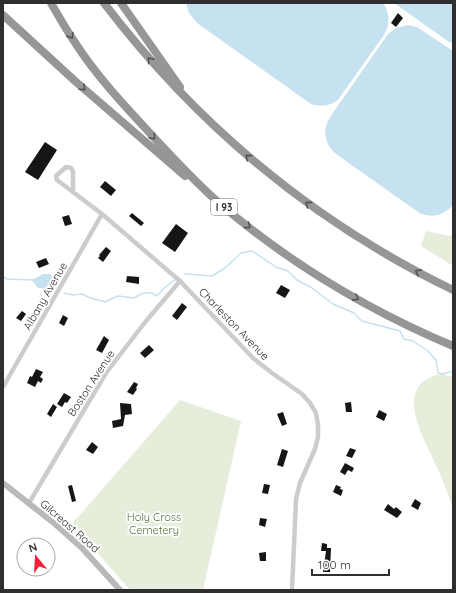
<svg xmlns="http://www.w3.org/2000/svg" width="456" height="593" viewBox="0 0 456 593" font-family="Quicksand,sans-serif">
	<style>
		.green { fill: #e6eddb }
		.water { fill: #c6e1ef }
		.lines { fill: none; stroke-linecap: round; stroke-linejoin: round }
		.stream { stroke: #c6e1ef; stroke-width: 1.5 }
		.building { fill: #161616 }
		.street { stroke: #ccc; stroke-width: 4.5 }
		.secondary { stroke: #b9b9b9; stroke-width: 6 }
		.highway { stroke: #969696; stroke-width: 8 }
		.oneway { stroke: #535353 }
		.labels { text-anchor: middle; stroke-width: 4; stroke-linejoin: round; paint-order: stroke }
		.shield { fill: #fff; stroke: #6d6d6d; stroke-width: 1 }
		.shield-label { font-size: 10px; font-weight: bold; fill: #2f2f2f }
		.street-label { font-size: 11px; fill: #2f2f2f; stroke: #fff }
		.park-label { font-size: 11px; fill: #546e38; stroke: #fff }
	</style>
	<rect width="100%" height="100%" fill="#fff"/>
	<path class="green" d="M426 231 449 236 453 234V266L421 246Z
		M440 374 453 377V508C448 494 443 481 437 467 424 439 391 385 440 374Z
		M180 400 241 421 203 590H130L72 524Z"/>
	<path class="water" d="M186 3H383C390 12 390 25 384 35L338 100C330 106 321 107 311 104L197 23 189 13Z
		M394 3H453V43L449 42Z
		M408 25 417 27 453 51V205C443 216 431 219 418 212L336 154C324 143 322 130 330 117L388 34 396 28Z
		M43 274H50L53 278 52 286 45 289 38 288 32 280Z"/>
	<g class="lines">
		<path class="stream" d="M185 274 212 276 225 268 241 253 252 251 276 267 288 271 297 280 312 288 333 304 354 313 362 321 400 331 404 339 413 341 428 351 436 360 438 373 443 374 453 371
			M3 277 7 279 34 280
			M64 293 73 295 82 294C90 299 97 299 105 302L118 296 134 298 143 293H152L157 296 163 289 175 280"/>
	</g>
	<path class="building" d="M398 13 403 18 396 27 391 23Z
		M45 142 57 150 38 180 25 172Z
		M105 181 116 190 111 196 100 187Z
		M132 213 144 223 141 226 129 216Z
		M69 215 72 224 65 226 62 217Z
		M176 224 188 233 175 252 162 243Z
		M106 247 111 251 103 262 98 258 100 256 99 255Z
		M46 258 49 264 39 268 36 262Z
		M127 276 139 277V284L126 282Z
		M281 285 290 290 285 298 276 293Z
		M182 303 187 307 177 320 172 316Z
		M22 311 26 314 21 321 16 318Z
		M63 315 68 318 64 326 59 323Z
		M104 336 109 340 102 353 96 350Z
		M149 345 154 350 145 358 140 353Z
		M36 369 43 372 40 377 43 379 41 383 38 381 35 387 27 383 30 376 32 377Z
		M134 382 138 384 136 388 137 389 133 395 127 392Z
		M64 393 71 397 67 403 65 402 62 407 57 404Z
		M351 402 352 412H346L345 403Z
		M120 403 131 404 132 414 125 415 123 426 113 428 112 421 121 419Z
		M53 404 57 407 51 417 47 414Z
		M379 410 387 414 384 421 376 417Z
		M283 412 287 424 282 426 277 414Z
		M92 442 98 447 93 454 86 450Z
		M350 448 356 450 352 458 346 456Z
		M282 449 288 451 283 467 277 465Z
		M345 463 354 468 352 472 348 470 345 475 340 472Z
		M264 484 270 485 268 494 262 493Z
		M72 485 76 501 72 502 68 486Z
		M336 485 341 487 340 489 343 490 341 496 333 492Z
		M415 499 421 503 418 510 411 506Z
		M388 504 394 509 396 507 402 512 397 518 384 510Z
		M260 518 267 519 265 527 259 525Z
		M322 543 327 544V548H331L330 572H323L326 551H321Z
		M266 552V561H260L259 553Z"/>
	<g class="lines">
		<path class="street" d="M73 192V171L71 168 66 167 56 176 57 180 102 214 180 281 253 358 272 373 302 394 310 403 316 413 318 425V437L315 449 300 483 296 499 292 590
			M3 387 102 214
			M29 503 106 373 146 321 180 281"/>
		<path class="secondary" d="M3 483 55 524 82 548 120 590"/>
		<path class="highway" d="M51 3C59 17 67 31 76 44 96 75 122 103 147 130 170 155 194 181 219 203 288 262 370 311 453 346
			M104 3C197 125 315 223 453 290
			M121 3 180 87
			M3 15 75 81 185 176"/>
	</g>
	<defs><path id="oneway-chevron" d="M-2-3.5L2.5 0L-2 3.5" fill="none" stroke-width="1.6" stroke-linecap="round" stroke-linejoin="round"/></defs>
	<g class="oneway">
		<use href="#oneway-chevron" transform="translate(71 36) rotate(58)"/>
		<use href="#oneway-chevron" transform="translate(150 60) rotate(-131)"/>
		<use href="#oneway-chevron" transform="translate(83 88) rotate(42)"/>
		<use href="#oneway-chevron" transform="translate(153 137) rotate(47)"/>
		<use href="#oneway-chevron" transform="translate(248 157) rotate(-139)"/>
		<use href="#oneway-chevron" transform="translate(308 204) rotate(-144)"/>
		<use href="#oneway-chevron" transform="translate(248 226) rotate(36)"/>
		<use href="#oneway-chevron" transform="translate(418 272) rotate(-152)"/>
		<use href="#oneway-chevron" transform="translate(356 298) rotate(29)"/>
	</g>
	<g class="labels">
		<rect class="shield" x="211" y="199" width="26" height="16" rx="3"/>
		<g class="shield-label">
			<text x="224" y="211">I 93</text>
		</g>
		<g class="street-label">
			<text transform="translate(45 296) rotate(-60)" y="4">Albany Avenue</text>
			<text transform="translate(234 324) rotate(46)" y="4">Charleston Avenue</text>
			<text transform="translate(91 383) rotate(-57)" y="4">Boston Avenue</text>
			<text transform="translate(70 526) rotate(41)" y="4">Gilcreast Road</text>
		</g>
		<g class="park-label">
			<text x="154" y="521">Holy Cross<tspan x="154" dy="13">Cemetery</tspan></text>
		</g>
	</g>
	<rect width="456" height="593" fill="none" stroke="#2f2f2f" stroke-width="8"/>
	<g transform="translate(36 557) rotate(342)"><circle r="19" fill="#ffffff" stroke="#acacac"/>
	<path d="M0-3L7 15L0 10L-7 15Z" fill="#f4233b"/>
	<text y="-6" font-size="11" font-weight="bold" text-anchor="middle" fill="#2f2f2f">N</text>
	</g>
	<path d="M312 569v6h77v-6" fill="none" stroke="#2f2f2f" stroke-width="2"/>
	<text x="318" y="569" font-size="12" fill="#2f2f2f" stroke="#ffffff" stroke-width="3" paint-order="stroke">100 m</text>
</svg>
